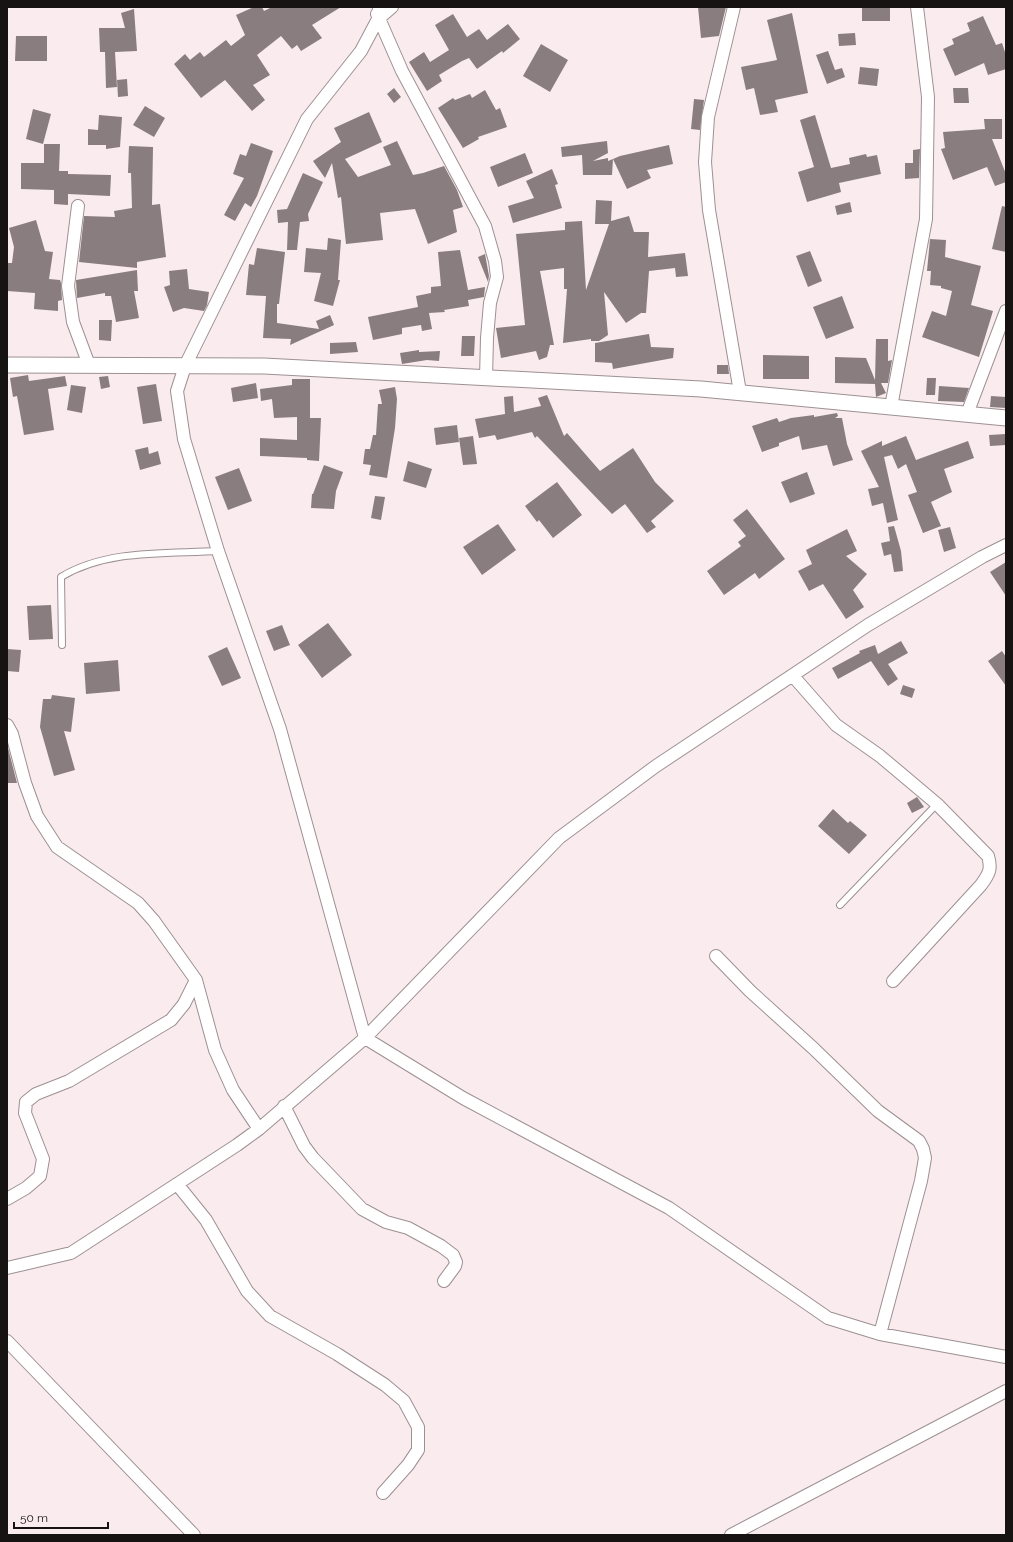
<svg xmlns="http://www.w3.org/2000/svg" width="1013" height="1542" viewBox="0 0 1013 1542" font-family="Raleway,sans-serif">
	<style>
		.building { fill: #897d7f }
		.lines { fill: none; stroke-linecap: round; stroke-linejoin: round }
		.service-casing { stroke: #9d9092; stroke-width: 8 }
		.minor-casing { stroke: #9d9092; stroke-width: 14 }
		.tertiary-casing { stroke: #9d9092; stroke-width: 17 }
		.service { stroke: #fff; stroke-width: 6 }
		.minor { stroke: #fff; stroke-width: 12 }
		.tertiary { stroke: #fff; stroke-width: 15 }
	</style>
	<rect width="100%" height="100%" fill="#faecee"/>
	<path class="building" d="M254 7H262L264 11 272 7H341L312 25 322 38 301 51 297 45 292 49 281 36 257 55 270 75 253 85 265 100 252 111 225 80 201 98 174 64 185 54 190 60 200 52 204 57 226 40 231 46 245 35 236 15Z
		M698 7H726L719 36 701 38Z
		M862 7H890V21H862Z
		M134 9 137 51 115 52 117 87 106 88 105 52H100L99 28H125L121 13Z
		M792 13 808 93 775 100 778 112 760 115 754 88 746 90 741 67 777 60 767 20Z
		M453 14 467 37 479 29 487 40 508 24 520 39 503 53 502 51 477 69 469 58 462 61 439 75 442 81 427 91 409 62 424 52 430 62 449 50 435 25Z
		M983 16 996 45 1002 43 1006 55V69L988 75 984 63 955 76 943 49 954 44 952 39 970 31 967 23Z
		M855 33 856 45 839 46 838 34Z
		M16 36H47V61H15Z
		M541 44 568 60 550 92 523 76Z
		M828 51 835 70 842 68 845 77 827 84 816 55Z
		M860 67 879 69 877 86 858 84Z
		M127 79 128 96 118 97 117 80Z
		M394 88 401 97 394 103 387 94Z
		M953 88H968L969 103H954Z
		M485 90 496 110 500 108 507 127 478 137 479 139 463 148 438 108 453 98 455 100 470 94 472 98Z
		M694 99 704 100 700 130 691 129Z
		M145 106 165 118 154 137 133 125Z
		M33 109 51 114 43 144 26 139Z
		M369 112 382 142 345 159 358 177 391 165 383 147 397 141 413 175 423 173 444 166 457 190 463 207 453 210 457 232 428 244 415 209 380 213 383 240 346 244 341 197 338 198 332 163 325 178 313 161 341 142 334 128Z
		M99 115 122 117 120 147 106 149V145H88V129L98 130Z
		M815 115 831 168 850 164 849 158 866 154 867 157 877 155 881 174 839 183 841 192 807 202 798 172 814 167 800 120Z
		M984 119H1002V139H992L1006 174V182L995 186 987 167 953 180 941 149 945 148 943 132 985 129Z
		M607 141 608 153 593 161 608 158V161L613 159 612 175H583L582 155 562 157 561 147Z
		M251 143 273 151 257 196 251 207 245 203 235 221 224 215 244 178 233 174 240 154 246 156Z
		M44 144H60L59 171H68V174L111 175 110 196 68 194V205L54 204V190L21 189V163H44Z
		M669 145 673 164 647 170 651 178 627 189 613 159 620 156Z
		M129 146 153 147 152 205 160 204 166 257 137 262V268L79 262 84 216 115 217 114 211 132 208 131 173H128Z
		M920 149 919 178 905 179V163H913V150Z
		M525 153 533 173 498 187 490 167Z
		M552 169 558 184 555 185 562 208 513 223 508 206 534 198 526 181Z
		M303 173 323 182 308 214 309 221 300 222 297 250H287L288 222 278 223 277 210 287 209Z
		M596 200 612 201 611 221 629 216 634 232H649L648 257 685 253 688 276 676 277 675 268 649 271 646 313H641L626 323 604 292 608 335 599 341H591V339L563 343 567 289H564V268L540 271 554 345H550L547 357 539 360 536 351 501 358 496 328 525 325 516 234 565 230V222L582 221 586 290 609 224H595Z
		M850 202 852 212 837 215 835 206Z
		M1002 206 1006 207V252L992 249Z
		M36 220 45 251 53 252 49 279 60 280 61 283 62 300 58 301V311L34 309 35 293 7 291V263H12L14 247 9 228Z
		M328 238 341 240 338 280H340L333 306 314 301 321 273 304 272 306 248 327 250Z
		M930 239 946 240 945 257 981 266 971 305 993 311 979 357 922 337 932 311 946 316 952 291 941 288V286L930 285 931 271H927Z
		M257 248 285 252 279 304H277V323L319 329 316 321 330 315 334 325 290 345 291 339 263 338 266 296 246 295 249 264 254 265Z
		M460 250 468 290 485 287 484 297 468 300 469 306 444 310 445 312 429 313 432 329 422 331 421 325 402 328V334L373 340 368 317 418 307 416 296 431 293V287L441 286 438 252Z
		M810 251 822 281 808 287 796 256Z
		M485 254 489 276 488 282 478 257Z
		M187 269 189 289 209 292 207 305 204 311 184 308 173 312 164 287 170 285 169 271Z
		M137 270 138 291H134L139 318 116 322 111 296H105V293L77 298 76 280Z
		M842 296 854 328 826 339 813 307Z
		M99 320H112L111 341 99 340Z
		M649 334 651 347 674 348 673 358 613 369 612 363 595 362V343Z
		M462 336H475L474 356H461Z
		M876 339H888V361L892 360 888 383H881L886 393 876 397 875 384 835 383V357L866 358 875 380Z
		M356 342 358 352 330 354V343Z
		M419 350V352L440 351 439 361 427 360 402 364 400 353Z
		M763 355 809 356V379H763Z
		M717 365H728L729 374H717Z
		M28 375 29 381 65 376 67 386 48 389 54 430 24 435 17 396 13 397 10 378Z
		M108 376 110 387 101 389 99 377Z
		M927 378H936L935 395H926Z
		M292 379H310V418H321L319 461 307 460V458L260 456V438L297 440V417L274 418 272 399 261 401 260 389 292 385Z
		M256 383 258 398 233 402 231 388Z
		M156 384 162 421 143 424 137 387Z
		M71 385 86 387 82 413 67 410Z
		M939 386 969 388 964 402 938 401Z
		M395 387 397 399 395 428 387 478 369 475 371 465 363 464 365 449H370L373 435H376L378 404H382L379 390Z
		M547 395 564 436 567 433 600 471 633 448 655 482 674 501 651 521 656 527 647 533 625 504 612 514 537 436 535 438 532 432 497 440 495 435 479 438 475 419 505 414 504 397 513 396 514 412 541 406 538 398Z
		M991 396 1006 397V408L990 407Z
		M837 413 838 416 835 418H842L847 444 853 460 833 466 827 445 802 450 799 436 779 443V446L762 452 752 426 777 418 779 422 791 418 814 415V417Z
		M457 425 459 442 436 445 434 428Z
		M1006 434V445L990 446 989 435Z
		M473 436 477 464 463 465 459 438Z
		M906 436 916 460 968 441 974 458 944 469 952 492 931 502 941 526 923 533 908 495 917 492 906 464 898 469 892 455 884 457 898 520 887 523 883 503 872 506 868 489 879 487 861 451 882 441V446Z
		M148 447 149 454 158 451 161 464 140 470 135 450Z
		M408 461 432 469 426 488 403 481Z
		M324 465 343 472 336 491 334 509 311 508 312 494H313Z
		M239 468 252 501 228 510 215 477Z
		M807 472 815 494 790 503 781 482Z
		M557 482 582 515 553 538 539 520 537 522 525 506Z
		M375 496 385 497 381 520 371 518Z
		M747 509 785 559 759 579 755 573 724 595 707 571 741 546 738 542 746 536 733 520Z
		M498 524 516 550 482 575 463 547Z
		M894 526 901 551 903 571 894 572 891 554 884 556 881 543 890 541 888 527Z
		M950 527 956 548 944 552 938 530Z
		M847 529 857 551 846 556 867 574 853 590 864 607 846 619 823 584 809 591 798 571 812 564 806 550Z
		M1006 562V596L990 572Z
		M51 605 53 639 29 640 27 606Z
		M328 623 352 655 322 678 298 645Z
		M282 625 290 645 274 651 266 631Z
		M901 641 908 653 888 664 898 679 888 686 871 661 838 679 832 668 860 653 859 651 875 645 878 654Z
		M227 647 241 678 222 686 208 656Z
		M7 649 21 650 19 672 7 671Z
		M1002 651 1006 657V686L988 661Z
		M118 660 120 691 86 694 84 663Z
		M903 685 915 689 912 698 900 694Z
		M52 695 75 698 71 732 64 731 75 770 54 776 40 727 43 699H51Z
		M7 744 17 783H7Z
		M917 797 924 807 912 813 907 803Z
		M833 809 848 823 850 821 867 835 849 854 818 826Z"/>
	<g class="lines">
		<defs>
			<path id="service" d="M62 645 61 577C107 549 166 554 218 551
				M840 905 937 804"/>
			<path id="minor" d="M379 7 378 19 361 51 307 119 185 366 177 391 184 439 218 551 280 729 365 1038 463 1098 669 1208 828 1318 880 1334 1006 1357
				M734 7 708 117 705 162 709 210 740 392
				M377 14 402 71 485 226 495 261 497 277 490 303 487 338 486 378
				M378 19 392 7
				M78 206 68 286 73 322 89 365
				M891 407 926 219 928 97 917 7
				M967 414 1006 311
				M793 676 836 725 880 756 937 804 988 856C992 869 989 874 981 885L893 981
				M7 725 12 734 25 783 37 816 57 847 138 903 154 921 196 980 215 1050 233 1090 259 1129
				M716 956 750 991 813 1048 878 1111 919 1141 923 1149 925 1158 921 1181 880 1334
				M284 1106 304 1146 313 1158 362 1209 386 1222 408 1228 441 1246 453 1255 456 1262 455 1266 444 1281
				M177 1184 206 1220 247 1291 270 1316 337 1354 385 1385 404 1401 418 1427V1450L408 1465 383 1493
				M7 1199 26 1188 40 1176 43 1159 25 1113 26 1102 36 1094 69 1081 171 1020 184 1004 196 980
				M7 1268 71 1253 237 1145 259 1129 365 1038 559 838 656 766 868 625 982 557 1006 545
				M7 1341 194 1535
				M731 1535 1006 1391"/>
			<path id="tertiary" d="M7 365 264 366 701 389 1006 418"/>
		</defs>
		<use href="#service" class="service-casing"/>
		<use href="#minor" class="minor-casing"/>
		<use href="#tertiary" class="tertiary-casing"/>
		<use href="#service" class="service"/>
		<use href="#minor" class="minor"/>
		<use href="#tertiary" class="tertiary"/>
	</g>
	<rect width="1013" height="1542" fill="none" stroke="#171313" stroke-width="16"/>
	<path d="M14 1522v6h94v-6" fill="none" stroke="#171313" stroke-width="2"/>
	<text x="20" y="1522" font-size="12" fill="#171313" stroke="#faecee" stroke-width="3" paint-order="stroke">50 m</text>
</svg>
